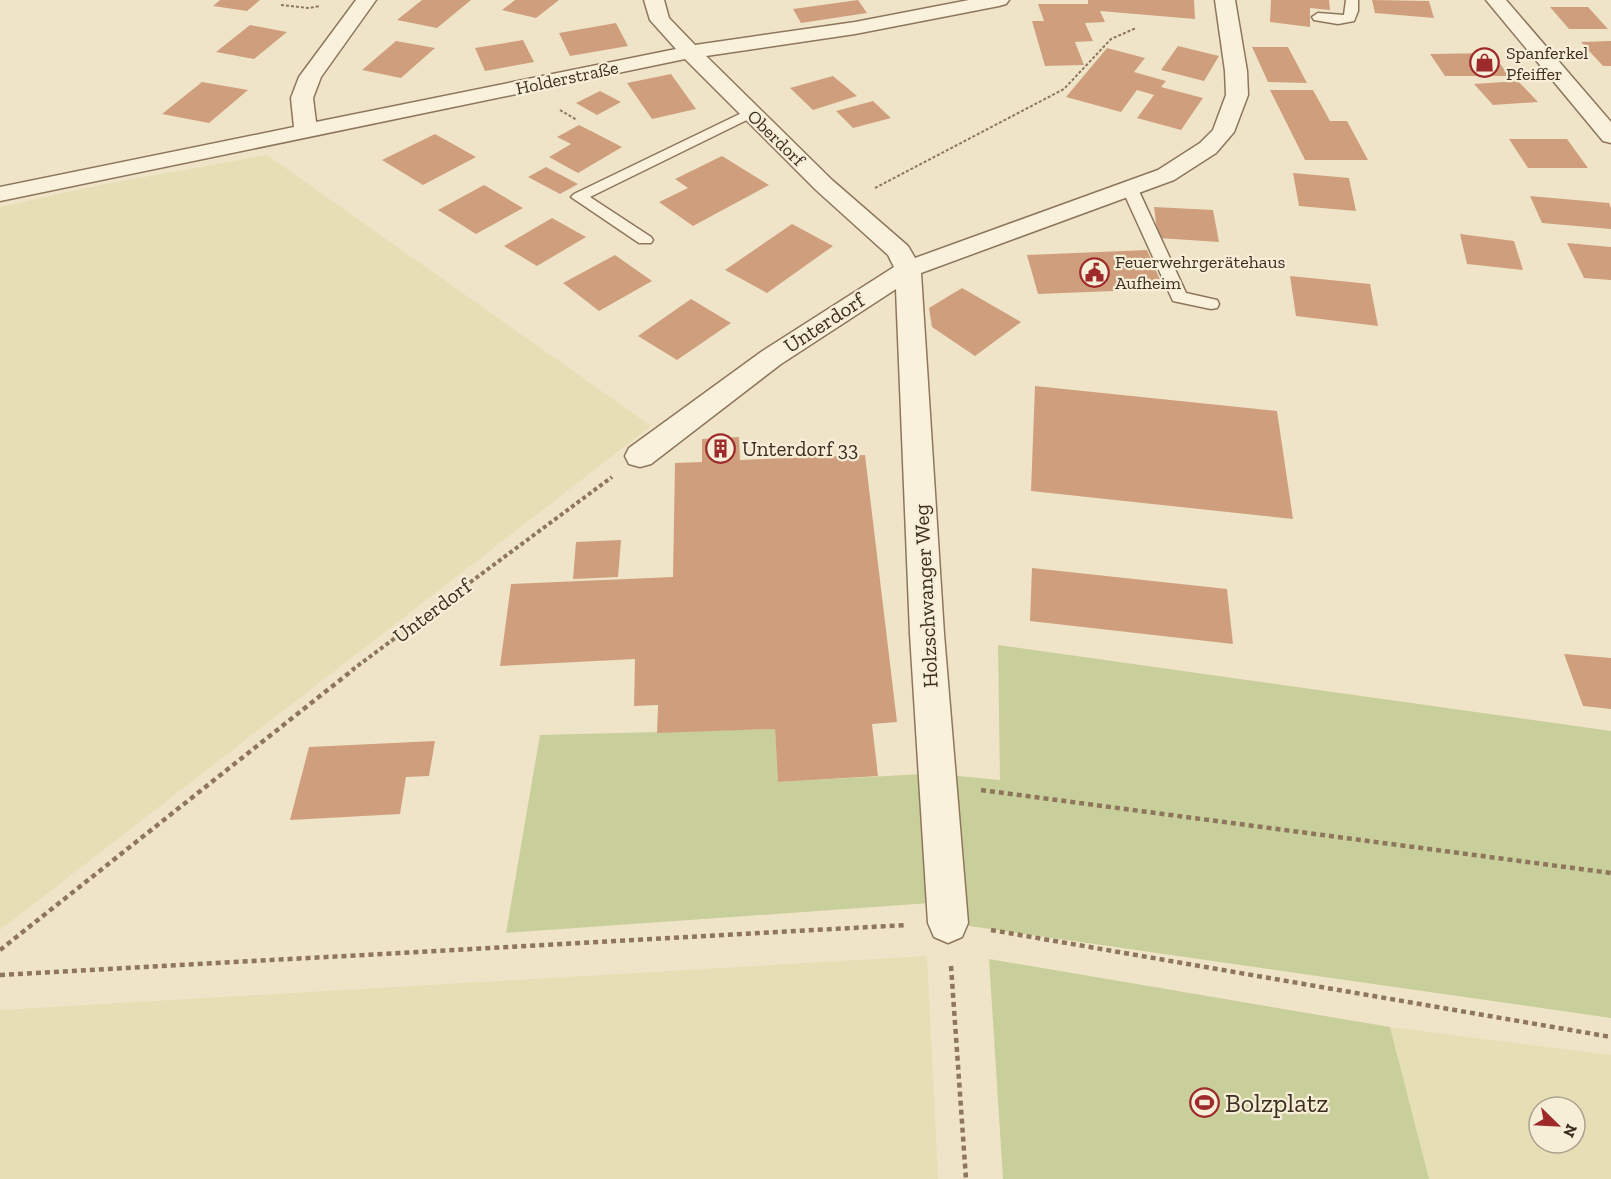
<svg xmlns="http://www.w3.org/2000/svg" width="1611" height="1179" viewBox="0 0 1611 1179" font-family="'Zilla Slab',serif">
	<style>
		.farmland { fill: #e6deb5; fill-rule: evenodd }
		.green { fill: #c9cf9b }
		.building { fill: #cf9f7d }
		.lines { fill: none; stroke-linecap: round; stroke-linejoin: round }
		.service-casing { stroke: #8d765c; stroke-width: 3 }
		.minor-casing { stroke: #8d765c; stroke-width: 3 }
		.path-far2 { stroke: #8d765c; stroke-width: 2; stroke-dasharray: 3 2; stroke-linecap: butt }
		.path-far1 { stroke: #8d765c; stroke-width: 4; stroke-dasharray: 4 3; stroke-linecap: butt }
		.path { stroke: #8d765c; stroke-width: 4.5; stroke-dasharray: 5 4; stroke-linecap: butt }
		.service { fill: #faf1dc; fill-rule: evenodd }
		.minor { fill: #faf1dc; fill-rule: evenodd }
		.labels { text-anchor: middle; stroke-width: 4.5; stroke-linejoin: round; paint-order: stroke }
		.far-poi-label { font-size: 18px; fill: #3d2e20; stroke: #f7eed8; text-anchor: start }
		.far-street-label { font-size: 18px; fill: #3d2e20; stroke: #f7eed8 }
		.street-label { font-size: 21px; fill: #3d2e20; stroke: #f7eed8 }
		.poi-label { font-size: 21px; fill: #3d2e20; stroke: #f7eed8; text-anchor: start }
		.near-poi-label { font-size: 26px; fill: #3d2e20; stroke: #f7eed8; text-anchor: start }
	</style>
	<rect width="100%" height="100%" fill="#f0e4c8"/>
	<path class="farmland" d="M267 155 651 426 0 930V207L105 184Z
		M927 956 938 1179H0V1010Z
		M1390 1027 1611 1055V1179H1429ZM1539 1107H1575V1143H1539Z"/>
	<path class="green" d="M998 645 1611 731V1018L948 923 937 774 1000 780Z
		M775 729 778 782 923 774 930 903 506 933 540 735Z
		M989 959 1390 1027 1429 1179H1003Z"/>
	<path class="building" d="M220 0H260L247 11 213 6Z
		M422 0H471L437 28 397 20Z
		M515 0H559L536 18 502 10Z
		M858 0 867 13 801 23 793 9Z
		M1088 0H1194L1195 19 1100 11 1105 22 1085 23 1093 41 1075 42 1084 65 1045 66 1032 21H1044L1038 4H1088Z
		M1271 0H1329L1330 10 1310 8V27L1270 22Z
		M1372 0 1429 1 1434 18 1375 13Z
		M1550 7H1588L1608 29H1569Z
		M616 23 628 46 570 56 559 33Z
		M250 25 287 32 254 59 216 52Z
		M523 40 534 62 485 71 475 48Z
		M396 41 435 48 401 78 362 70Z
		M1611 41V66H1603L1581 42Z
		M1178 46 1219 56 1204 81 1161 70Z
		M1252 47H1288L1307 83 1268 82Z
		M1107 48 1145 58 1134 72 1166 81 1161 87 1203 98 1181 130 1137 118 1154 95 1137 90 1121 112 1066 97Z
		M1492 53 1509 76H1445L1430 54Z
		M671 74 696 109 652 119 627 83Z
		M833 76 857 96 813 110 790 88Z
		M1518 81 1538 102 1493 105 1474 84Z
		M202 82 248 90 209 123 162 114Z
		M1270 90H1313L1330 121H1347L1368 160H1305Z
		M600 91 621 102 597 115 576 103Z
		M873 101 891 118 853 128 836 111Z
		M579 125 593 132 622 147 578 173 549 157 571 144 557 137Z
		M435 134 476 157 423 185 382 160Z
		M1509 139H1567L1588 168H1528Z
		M722 156 769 185 693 226 659 202 688 188 675 179Z
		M546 167 578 184 560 194 528 177Z
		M1293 173 1349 178 1356 211 1299 206Z
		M484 185 523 208 476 234 438 210Z
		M1530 196 1609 203 1611 208V229L1542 223Z
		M1154 207 1213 210 1219 242 1158 238Z
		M552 218 586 237 537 266 504 246Z
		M792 224 833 246 767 293 725 270Z
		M1460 234 1514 241 1523 270 1467 264Z
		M1567 243 1611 247V280L1584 278Z
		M1147 250 1164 289 1038 294 1027 255Z
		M615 255 652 281 599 311 563 283Z
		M1290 276 1370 284 1378 326 1296 316Z
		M962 288 1021 322 975 356 932 327 929 308Z
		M691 299 731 323 677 360 638 336Z
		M1035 386 1277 411 1293 519 1031 491Z
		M739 437 740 460 865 455 897 722 872 724 878 776 778 782 775 729 657 733 658 705 634 706 635 659 500 666 511 584 673 577 675 463 702 462V439Z
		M621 540 618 577 573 579 576 542Z
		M1032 568 1227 589 1233 644 1030 621Z
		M1564 654 1611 658V709L1583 706Z
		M435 741 429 776 406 777 400 814 290 820 309 747Z"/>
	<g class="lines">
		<defs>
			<path id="service" d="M1346 0H1358V11L1354 21 1338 24 1314 20 1312 17 1318 13 1344 15Z
				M750 109 757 113 755 116 590 197 651 237 653 240 651 243H639L571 197 574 194Z
				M1130 184 1138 189 1186 293 1217 300 1219 304 1217 308 1211 309 1173 301 1122 189Z"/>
			<path id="minor" d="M356 0H376L321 77 313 98 316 122 676 49 650 20 644 0H664L669 18 695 45 855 22 969 0H1009L1006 4 999 6 855 34 706 56 832 180 908 246 915 258 1158 170 1200 143 1213 130 1226 95 1225 71 1215 0H1235L1247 71 1248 95 1234 132 1216 153 1174 180 921 273 944 634 968 923 962 937 948 943 934 937 928 923 910 634 896 289 781 364 651 464 640 467 629 464 625 456 629 448 761 352 894 267 888 255 816 190 685 59 0 201V187L294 127 291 98 299 77Z
				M1486 0H1506L1611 122V143L1603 141Z"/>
		</defs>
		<use href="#service" class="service-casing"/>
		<use href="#minor" class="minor-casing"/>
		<path class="path-far2" d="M281 5 309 8 320 6
			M560 110 577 120
			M875 188 1064 89 1111 39 1136 28"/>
		<path class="path-far1" d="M352 670 612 477"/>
		<path class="path" d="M981 790 1611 873
			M991 930 1611 1037
			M0 950 354 669
			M951 966 966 1179
			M0 975 906 925"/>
		<use href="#service" class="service"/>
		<use href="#minor" class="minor"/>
	</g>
	<defs>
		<symbol id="shop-ring" viewBox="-11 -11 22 22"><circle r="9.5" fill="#f7eed8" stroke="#9e2a2b" stroke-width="1.5"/><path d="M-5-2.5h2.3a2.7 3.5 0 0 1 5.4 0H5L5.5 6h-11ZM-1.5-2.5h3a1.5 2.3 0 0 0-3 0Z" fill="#9e2a2b"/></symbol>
		<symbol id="civic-ring" viewBox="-11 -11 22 22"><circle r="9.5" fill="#f7eed8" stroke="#9e2a2b" stroke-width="1.5"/><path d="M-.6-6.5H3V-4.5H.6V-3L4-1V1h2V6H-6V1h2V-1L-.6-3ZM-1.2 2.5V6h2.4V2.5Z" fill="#9e2a2b"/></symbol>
		<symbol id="building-ring" viewBox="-11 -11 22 22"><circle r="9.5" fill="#f7eed8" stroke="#9e2a2b" stroke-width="1.5"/><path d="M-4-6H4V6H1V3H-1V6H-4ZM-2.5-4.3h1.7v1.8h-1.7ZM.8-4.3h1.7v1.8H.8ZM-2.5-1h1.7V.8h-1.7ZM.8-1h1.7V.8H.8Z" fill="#9e2a2b"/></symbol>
		<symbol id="stadium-ring" viewBox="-11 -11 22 22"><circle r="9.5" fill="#f7eed8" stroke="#9e2a2b" stroke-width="1.5"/><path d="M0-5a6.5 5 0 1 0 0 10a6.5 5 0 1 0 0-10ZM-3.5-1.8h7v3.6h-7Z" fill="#9e2a2b"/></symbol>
	</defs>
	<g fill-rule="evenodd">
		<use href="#shop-ring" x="1468" y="46" width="33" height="33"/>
		<use href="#civic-ring" x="1078" y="256" width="33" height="33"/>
		<use href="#building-ring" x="704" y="432" width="33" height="33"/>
		<use href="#stadium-ring" x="1188" y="1086" width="33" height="33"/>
	</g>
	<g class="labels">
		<g class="far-poi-label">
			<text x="1506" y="59">Spanferkel<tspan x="1506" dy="21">Pfeiffer</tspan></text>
			<text x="1115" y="268">Feuerwehrgerätehaus<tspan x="1115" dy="21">Aufheim</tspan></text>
		</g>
		<g class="far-street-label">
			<text transform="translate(567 78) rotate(-12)" y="6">Holderstraße</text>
			<text transform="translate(776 138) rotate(44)" y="6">Oberdorf</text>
		</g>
		<g class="street-label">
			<text transform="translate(824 323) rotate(-33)" y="7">Unterdorf</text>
			<text transform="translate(926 596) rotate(-93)" y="7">Holzschwanger Weg</text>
			<text transform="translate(432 611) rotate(-37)" y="7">Unterdorf</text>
		</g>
		<g class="poi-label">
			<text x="742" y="456">Unterdorf 33</text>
		</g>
		<g class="near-poi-label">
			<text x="1225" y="1112">Bolzplatz</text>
		</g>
	</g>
	<g transform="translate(1557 1125) rotate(114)"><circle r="28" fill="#f7eed8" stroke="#ada18e" stroke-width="1.5"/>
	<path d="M0-4.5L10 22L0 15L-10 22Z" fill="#9e2a2b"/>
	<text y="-9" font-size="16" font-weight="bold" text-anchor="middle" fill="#3d2e20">N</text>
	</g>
</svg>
